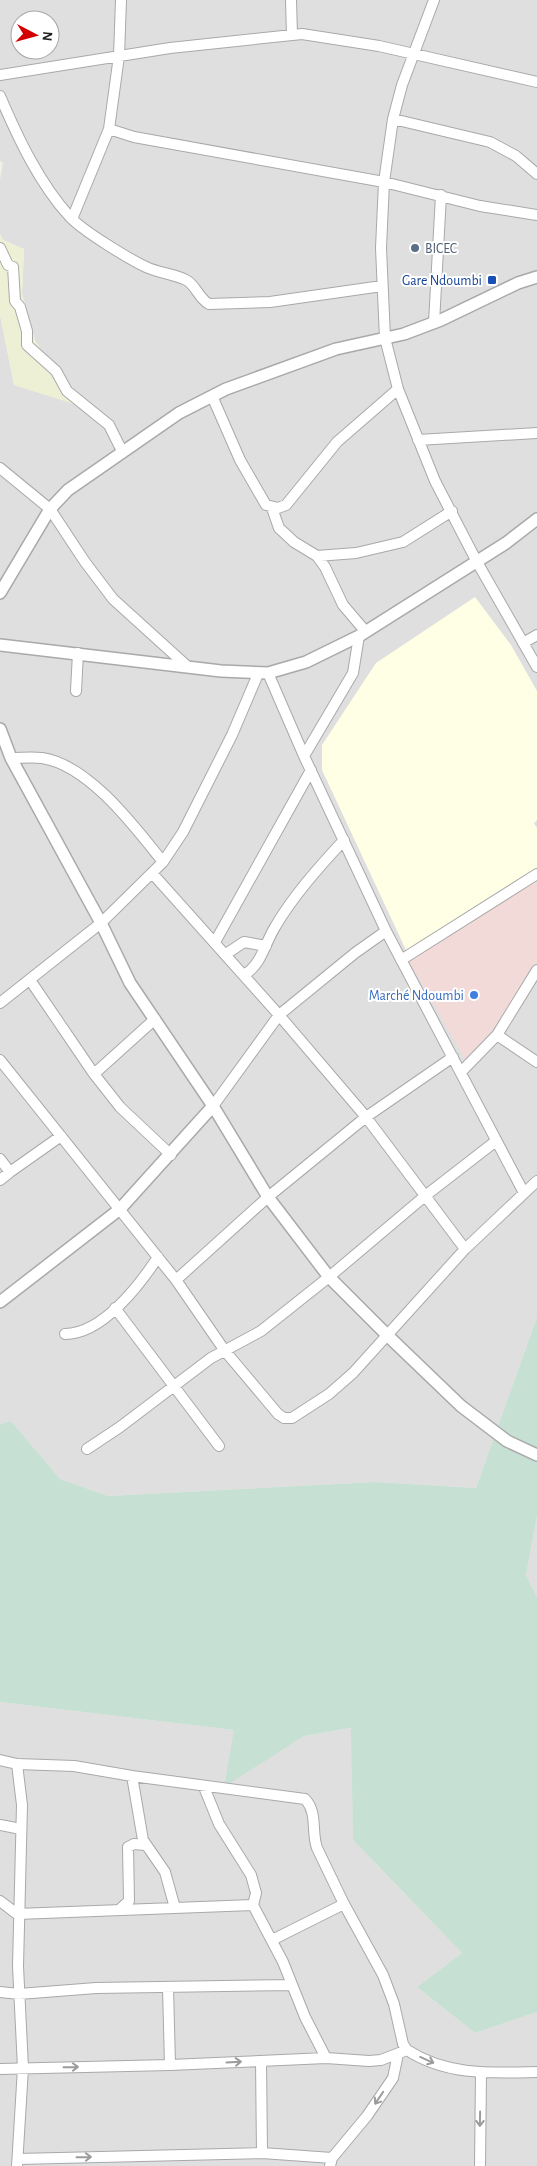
<svg xmlns="http://www.w3.org/2000/svg" width="537" height="2166" viewBox="0 0 537 2166" font-family="'Alegreya Sans',sans-serif">
	<style>
		.residential { fill: #e0dfdf; fill-rule: evenodd }
		.commercial { fill: #f2dad9 }
		.education { fill: #ffffe5 }
		.farmland { fill: #eef0d5 }
		.wetland { fill: #c6e0d4 }
		.lines { fill: none; stroke-linecap: round; stroke-linejoin: round }
		.minor-casing { stroke: #a9a9a9; stroke-width: 12 }
		.tertiary-casing { stroke: #a9a9a9; stroke-width: 14 }
		.minor { stroke: #fff; stroke-width: 10 }
		.tertiary { stroke: #fff; stroke-width: 11 }
		.oneway { stroke: #9c9c9c }
		.service-dot { fill: #5c6f8a; stroke: #fff; stroke-width: 2 }
		.transit-dot { fill: #1a4fb4; stroke: #fff; stroke-width: 2 }
		.shop-dot { fill: #3f7fe0; stroke: #fff; stroke-width: 2 }
		.labels { text-anchor: middle; stroke-width: 4; stroke-linejoin: round; paint-order: stroke }
		.service-label { font-size: 14px; fill: #4e5e75; stroke: #fff; text-anchor: start }
		.transit-label { font-size: 14px; fill: #164399; stroke: #fff; text-anchor: end }
		.shop-label { font-size: 14px; fill: #366cbe; stroke: #fff; text-anchor: end }
	</style>
	<rect width="100%" height="100%" fill="#f2efe9"/>
	<path class="residential" d="M0 0H537V1317L476 1488 375 1482 108 1496 60 1479 11 1421 0 1424V315L14 385 73 403 35 340 22 293 24 249 3 240 0 234V180L3 163 0 161ZM20 20H50V50H20Z
		M537 1516V1598L526 1575Z
		M0 1702 235 1730 224 1786 304 1736 352 1728 353 1840 462 1953 417 1987 475 2033 537 2012V2166H0Z"/>
	<path class="commercial" d="M537 880V967L500 1022 465 1059 409 961Z"/>
	<path class="education" d="M475 597 511 645 537 691V820L534 823 537 828V868L406 950 322 770V745L376 663Z"/>
	<path class="farmland" d="M0 234 3 240 24 249 22 294 35 340 74 404 14 385 0 315Z"/>
	<path class="wetland" d="M537 1317V1516L526 1575 537 1598V2012L475 2033 417 1987 462 1953 353 1840 351 1728 304 1736 224 1787 234 1730 0 1702V1424L11 1421 60 1479 108 1496 375 1482 476 1488Z"/>
	<g class="lines">
		<defs>
			<path id="minor" d="M291 0 292 35
				M434 0 402 85 393 119 384 182 381 248 385 338 398 389 435 481 477 562 537 667
				M0 75 170 48 302 34 379 46 537 82
				M0 96C18 138 39 183 70 217 83 231 129 259 146 267 159 273 174 274 186 280 196 285 199 299 209 304L270 302 382 286
				M393 119 490 142 516 156 537 174
				M109 129 134 137 384 182 480 206 537 215
				M72 219 109 129 119 56 121 0
				M0 248 8 265 13 267 15 301 20 307 27 331V345L56 371 67 391 109 425 122 451
				M434 323 441 195
				M212 396 240 460 266 505 278 508 286 505 337 442 398 389
				M418 440 537 433
				M0 468 50 509 85 562 113 599 188 667
				M272 508 279 528 294 542 317 556 325 567 343 605 366 632
				M317 556 356 553 403 542 452 511
				M523 643 537 635
				M268 673 304 756 386 931 524 1193
				M76 691 78 653
				M304 756 353 673 359 636
				M11 758C21 758 32 757 42 758 89 765 135 827 163 862
				M152 873 279 1015 366 1117 465 1249
				M215 942 311 770
				M226 954 244 942 266 946
				M401 960 537 874
				M244 975C262 964 264 945 275 927 293 896 319 867 344 840
				M30 980 94 1074 155 1019
				M0 1003 101 923 163 862 183 832 232 735 258 674
				M497 1035 537 970
				M0 1060 176 1280 225 1351 278 1414 284 1418H292L329 1394 353 1373 465 1249 537 1181
				M461 1072 497 1035 537 1062
				M94 1074 120 1107 171 1155
				M213 1106 279 1015 355 953 386 931
				M0 1159 10 1172 61 1136
				M0 1180 10 1172
				M176 1280 268 1197 366 1117 453 1057
				M115 1308 219 1446
				M65 1334C102 1334 139 1286 158 1257
				M87 1449 120 1427 211 1358 261 1331 329 1277 425 1196 496 1141
				M0 1760 17 1764 22 1805 18 1966 23 2068 17 2166
				M17 1764 74 1766 132 1776 305 1799C318 1813 311 1831 317 1848L344 1904 383 1975 394 2004 403 2044 407 2050
				M132 1776 143 1840 165 1872 175 1908
				M204 1787 219 1824 251 1875 256 1893 253 1905 283 1962 305 2017 326 2058
				M0 1825 21 1829
				M0 1901 17 1914 253 1905
				M119 1910 129 1901 128 1847 134 1844 145 1845
				M272 1940 344 1904
				M168 1987 170 2065
				M0 1992 19 1994 96 1988 292 1985
				M261 2061 262 2153
				M0 2069 170 2065 326 2058 369 2061 381 2060 407 2050C447 2076 492 2073 537 2072
				M18 2159 262 2153 332 2158
				M330 2166 332 2158 367 2116 393 2078 398 2054
				M480 2166 481 2073"/>
			<path id="tertiary" d="M0 593 50 509 68 490 179 413 226 389 336 349 404 334 441 320 518 283 537 277
				M0 645 221 671 268 673 306 662 359 636 506 543 537 519
				M0 729 11 758 101 923 130 983 213 1106 268 1197 329 1277 387 1335 461 1406 507 1441 537 1455
				M0 1302 120 1209 213 1106"/>
		</defs>
		<use href="#minor" class="minor-casing"/>
		<use href="#tertiary" class="tertiary-casing"/>
		<use href="#minor" class="minor"/>
		<use href="#tertiary" class="tertiary"/>
	</g>
	<defs><path id="oneway-shaft" d="M-6 0H5M1.5-3L5.5 0L1.5 3" fill="none" stroke-width="1.6" stroke-linecap="round" stroke-linejoin="round" transform="scale(1.25)"/></defs>
	<g class="oneway">
		<use href="#oneway-shaft" transform="translate(427 2060) rotate(24)"/>
		<use href="#oneway-shaft" transform="translate(234 2062) rotate(-3)"/>
		<use href="#oneway-shaft" transform="translate(71 2067) rotate(-1)"/>
		<use href="#oneway-shaft" transform="translate(379 2098) rotate(124)"/>
		<use href="#oneway-shaft" transform="translate(480 2119) rotate(91)"/>
		<use href="#oneway-shaft" transform="translate(84 2157) rotate(-1)"/>
	</g>
	<circle class="service-dot" cx="415" cy="248" r="5"/>
	<rect class="transit-dot" x="487" y="275" width="10" height="10" rx="2.5"/>
	<circle class="shop-dot" cx="474" cy="995" r="5"/>
	<g class="labels">
		<g class="service-label">
			<text x="425" y="253">BICEC</text>
		</g>
		<g class="transit-label">
			<text x="482" y="285">Gare Ndoumbi</text>
		</g>
		<g class="shop-label">
			<text x="464" y="1000">Marché Ndoumbi</text>
		</g>
	</g>
	<g transform="translate(35 35) rotate(96)"><circle r="24" fill="#ffffff" stroke="#a7a7a7"/>
	<path d="M0-4L9 19L0 12L-9 19Z" fill="#d40000"/>
	<text y="-8" font-size="14" font-weight="bold" text-anchor="middle" fill="#222222">N</text>
	</g>
</svg>
